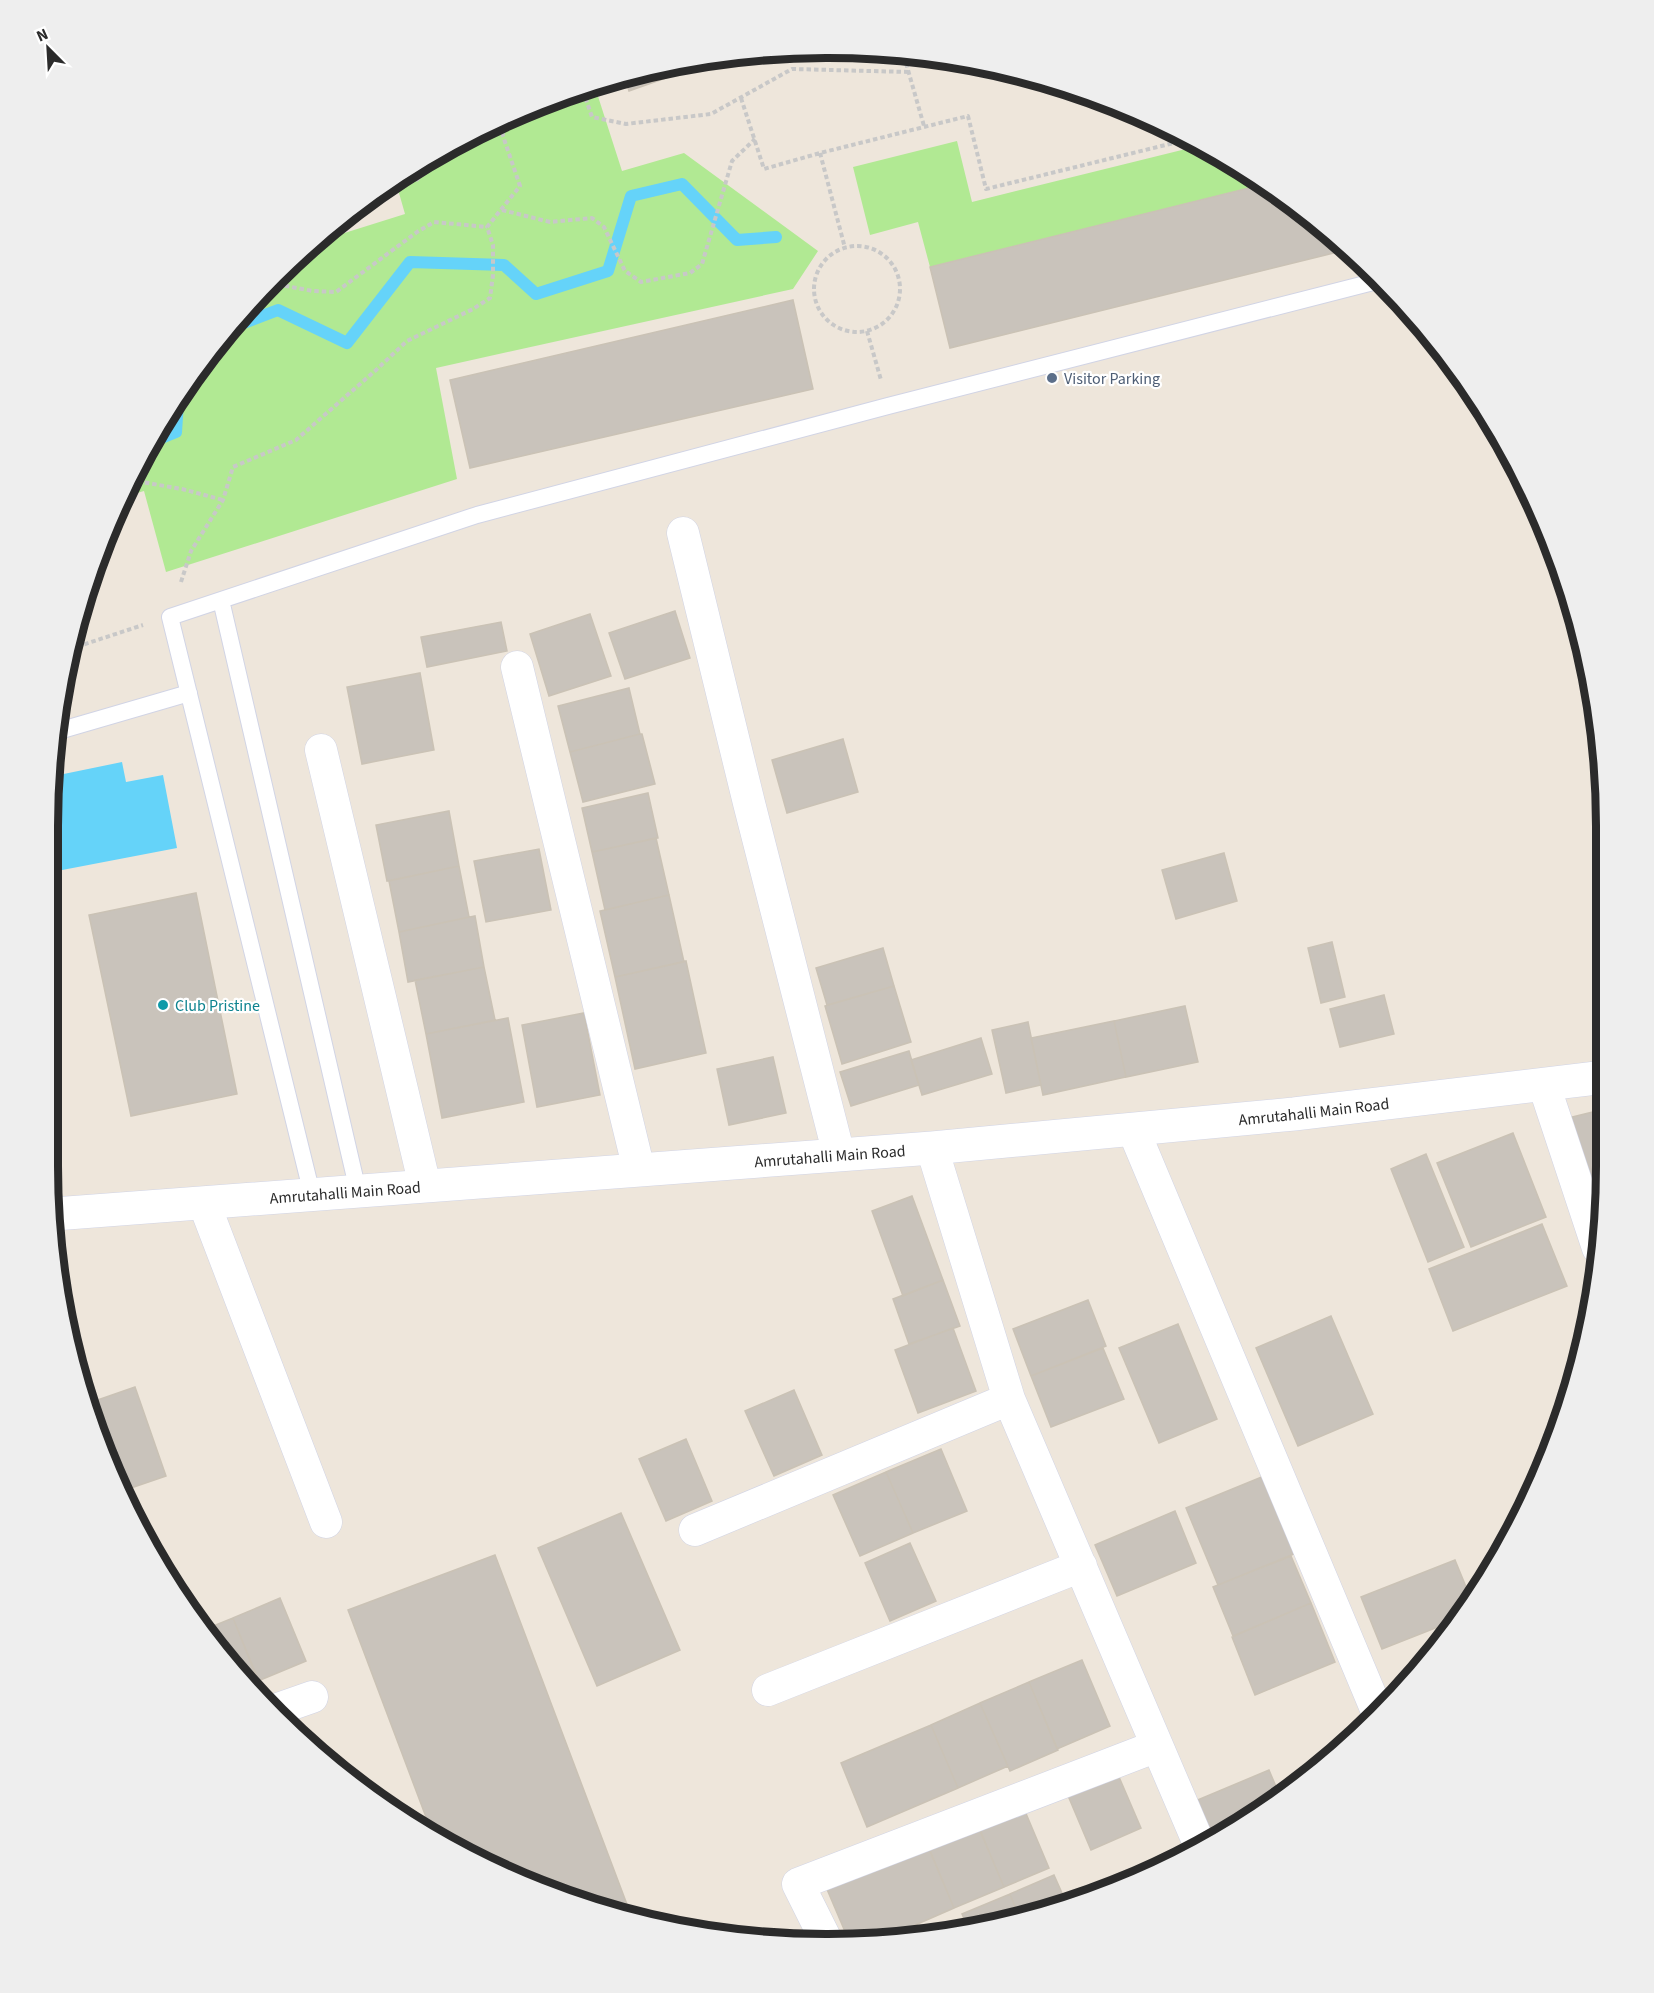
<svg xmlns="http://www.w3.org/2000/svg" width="1654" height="1993" viewBox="0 0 1654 1993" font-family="'Source Sans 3',sans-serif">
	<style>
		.green { fill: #b1e993 }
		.water { fill: #65d3f9 }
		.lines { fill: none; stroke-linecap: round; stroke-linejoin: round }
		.stream { stroke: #65d3f9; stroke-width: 12 }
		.building { fill: #c9c3bb; stroke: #cac2b5; stroke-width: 1.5 }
		.service-casing { stroke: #d1d4e5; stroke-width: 18 }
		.minor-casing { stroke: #d1d4e5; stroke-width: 33 }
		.tertiary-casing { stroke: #d1d4e5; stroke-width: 34 }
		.path { stroke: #c8c8c8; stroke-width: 4; stroke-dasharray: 4.5 3; stroke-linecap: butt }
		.service { stroke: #fff; stroke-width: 16 }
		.minor { stroke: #fff; stroke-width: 32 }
		.tertiary { stroke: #fff; stroke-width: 33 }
		.service-dot { fill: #5c6f8a; stroke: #fff; stroke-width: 2 }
		.culture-dot { fill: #0f9aa8; stroke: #fff; stroke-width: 2 }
		.labels { text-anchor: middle; stroke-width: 4.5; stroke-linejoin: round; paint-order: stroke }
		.service-label { font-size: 16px; fill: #4e5e75; stroke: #fff; text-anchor: start }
		.culture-label { font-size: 16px; fill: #0d838f; stroke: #fff; text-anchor: start }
		.street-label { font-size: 16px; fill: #2b2b2b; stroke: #fff }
		.rim { fill: none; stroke: #2b2b2b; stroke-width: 8 }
	</style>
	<rect width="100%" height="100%" fill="#eee6db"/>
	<path class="green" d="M595 87 622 171 684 153 818 251 793 289 436 368 457 479 166 572 144 491 123 497 128 483 209 353 276 276 319 241 405 214 395 179 529 107Z
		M957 141 972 202 1198 146 1265 184 930 267 918 222 870 235 853 167Z"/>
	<path class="water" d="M122 762 126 782 163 775 177 848 57 871 53 850 54 776Z"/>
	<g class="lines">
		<path class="stream" d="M231 328 278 310 347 343 410 262 504 265 536 294 608 271 631 196 682 184 737 240 776 237
			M154 441 176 432 178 402"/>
	</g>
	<path class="building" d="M722 58 629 91 625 78 675 63Z
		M1265 184 1346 250 950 348 930 267Z
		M793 300 813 389 470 468 450 380Z
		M675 611 690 658 625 679 609 633Z
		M590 614 611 676 549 696 530 634Z
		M501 622 507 651 427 667 421 637Z
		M420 673 434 750 362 764 347 687Z
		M629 688 640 734 570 752 558 706Z
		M640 734H642L655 784 583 802 570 752Z
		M843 739 858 792 787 813 772 760Z
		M648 793 658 838 592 852 582 808Z
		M449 811 459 866 387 881 376 825Z
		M656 838 669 895 605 910 592 852Z
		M539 849 551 910 486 922 474 861Z
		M1224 853 1237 901 1176 919 1162 870Z
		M459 866 469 917 399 932 389 881Z
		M196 893 237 1094 131 1116 89 915Z
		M669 895 684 962 615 977 600 911Z
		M475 916 484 967 408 982 399 932Z
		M1332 942 1345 997 1321 1003 1308 948Z
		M883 948 894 986 827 1005 816 968Z
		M686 961 706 1053 635 1069 615 977Z
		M484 967 495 1020 426 1034 415 980Z
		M894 986 911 1042 842 1064 825 1006Z
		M1384 995 1394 1034 1340 1047 1330 1009Z
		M1185 1006 1198 1062 1126 1077 1114 1021Z
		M584 1013 600 1095 537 1107 522 1025Z
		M508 1018 524 1102 442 1118 426 1034Z
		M1114 1021 1126 1077 1043 1095 1031 1038Z
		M1028 1022 1041 1085 1006 1093 992 1030Z
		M981 1038 992 1074 922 1095 911 1060Z
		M909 1051 919 1085 851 1106 840 1072Z
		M773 1057 786 1113 729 1125 717 1069Z
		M1605 1109 1604 1203 1595 1205 1572 1117Z
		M1513 1133 1546 1217 1471 1247 1437 1163Z
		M1426 1154 1464 1247 1428 1262 1391 1169Z
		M912 1196 943 1280 903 1296 872 1211Z
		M1542 1224 1567 1286 1453 1331 1429 1269Z
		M943 1280 960 1326 909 1344 893 1299Z
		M1088 1300 1106 1346 1031 1376 1013 1329Z
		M1331 1316 1373 1414 1298 1446 1256 1348Z
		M1178 1324 1217 1419 1159 1443 1119 1348Z
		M953 1328 976 1391 918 1413 895 1350Z
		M1103 1348 1124 1399 1051 1427 1031 1376Z
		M135 1387 166 1476 125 1490 89 1403Z
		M794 1390 822 1455 774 1476 745 1411Z
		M686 1439 712 1501 666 1521 639 1459Z
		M941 1449 967 1511 913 1533 886 1472Z
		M886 1472 913 1533 860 1556 833 1495Z
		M1269 1474 1301 1551 1218 1585 1186 1508Z
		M1175 1511 1196 1563 1117 1596 1095 1545Z
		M621 1513 680 1650 597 1686 538 1548Z
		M910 1543 936 1601 890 1621 865 1563Z
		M495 1555 631 1915 577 1904 432 1833 348 1610Z
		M1291 1556 1311 1603 1233 1636 1213 1587Z
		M1455 1560 1471 1599 1456 1620 1382 1649 1361 1597Z
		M280 1598 306 1661 258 1681 233 1618Z
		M1311 1603 1335 1662 1255 1695 1232 1637Z
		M233 1618 260 1684 253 1687 208 1628Z
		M1082 1660 1110 1726 1057 1749 1029 1682Z
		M1029 1682 1058 1750 1010 1771 980 1703Z
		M980 1703 1008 1766 958 1788 931 1725Z
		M931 1725 958 1788 867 1827 841 1763Z
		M1116 1770 1141 1828 1091 1850 1066 1791Z
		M1269 1770 1280 1796 1260 1814 1209 1841 1193 1802Z
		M1022 1804 1049 1868 1004 1887 977 1824Z
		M978 1825 1004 1887 954 1908 928 1847Z
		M927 1843 954 1908 881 1940 849 1941 826 1887Z
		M1054 1875 1066 1902 1018 1914 1010 1894Z
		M1010 1894 1018 1914 968 1928 962 1914Z"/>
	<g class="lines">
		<defs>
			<path id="service" d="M221 600 358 1191
				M55 732 189 693
				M312 1194 170 617 477 515 888 406 1381 280"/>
			<path id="minor" d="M683 533 749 803 839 1155
				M517 667 639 1170
				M321 750 425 1186
				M1544 1085 1598 1248
				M1133 1129 1377 1711
				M932 1148 1009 1399 1200 1846
				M204 1203 326 1522
				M695 1530 1009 1399
				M768 1690 1081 1566
				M272 1711 312 1697
				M827 1942 798 1884 1157 1746"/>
			<g id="tertiary">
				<path id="s1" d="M54 1214 932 1148 1294 1114 1605 1077"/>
			</g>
		</defs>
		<use href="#service" class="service-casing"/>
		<use href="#minor" class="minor-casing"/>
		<use href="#tertiary" class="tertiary-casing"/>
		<path class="path" d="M904 56 924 126
			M583 91 592 117 626 124 711 114 792 69 909 72
			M741 98 764 169 820 153 968 116 986 189 1186 140
			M820 153 845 248
			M394 179 414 182 444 157 443 153
			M502 210 550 222 592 218 604 227 625 271 641 282 690 273 702 264 732 161 755 139
			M814 289a43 43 0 1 1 86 0a43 43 0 1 1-86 0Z
			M270 283 313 291 336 292 417 232 434 222 487 227
			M867 331 881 380
			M130 480 182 489 223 500
			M181 582 191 551 223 500 233 467 296 440 376 370 407 341 473 309 490 298 493 275V245L487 227 520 186 503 136 501 122
			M70 649 143 625"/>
		<use href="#service" class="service"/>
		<use href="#minor" class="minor"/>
		<use href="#tertiary" class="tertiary"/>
	</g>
	<circle class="service-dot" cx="1052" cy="378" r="6"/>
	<circle class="culture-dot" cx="163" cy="1005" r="6"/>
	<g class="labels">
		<g class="service-label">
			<text x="1064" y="384">Visitor Parking</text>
		</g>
		<g class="culture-label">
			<text x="175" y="1011">Club Pristine</text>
		</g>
		<g class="street-label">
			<text dy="6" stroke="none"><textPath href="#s1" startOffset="1264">Amrutahalli Main Road</textPath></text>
			<text dy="6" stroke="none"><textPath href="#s1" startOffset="778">Amrutahalli Main Road</textPath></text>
			<text dy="6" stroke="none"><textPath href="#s1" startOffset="292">Amrutahalli Main Road</textPath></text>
		</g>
	</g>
	<path d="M0 0H1654V1993H0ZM826 58H828A768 768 0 0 1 1596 826V1166A768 768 0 0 1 828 1934H826A768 768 0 0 1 58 1166V826A768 768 0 0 1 826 58Z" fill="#eee" fill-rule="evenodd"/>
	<path class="rim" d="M826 58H828A768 768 0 0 1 1596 826V1166A768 768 0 0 1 828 1934H826A768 768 0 0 1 58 1166V826A768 768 0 0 1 826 58Z"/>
	<g transform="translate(48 48) rotate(336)" stroke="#ffffff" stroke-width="4.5" paint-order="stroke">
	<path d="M0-4.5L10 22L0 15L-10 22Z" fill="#2b2b2b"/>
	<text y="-9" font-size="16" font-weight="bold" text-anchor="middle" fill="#2b2b2b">N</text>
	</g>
</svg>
